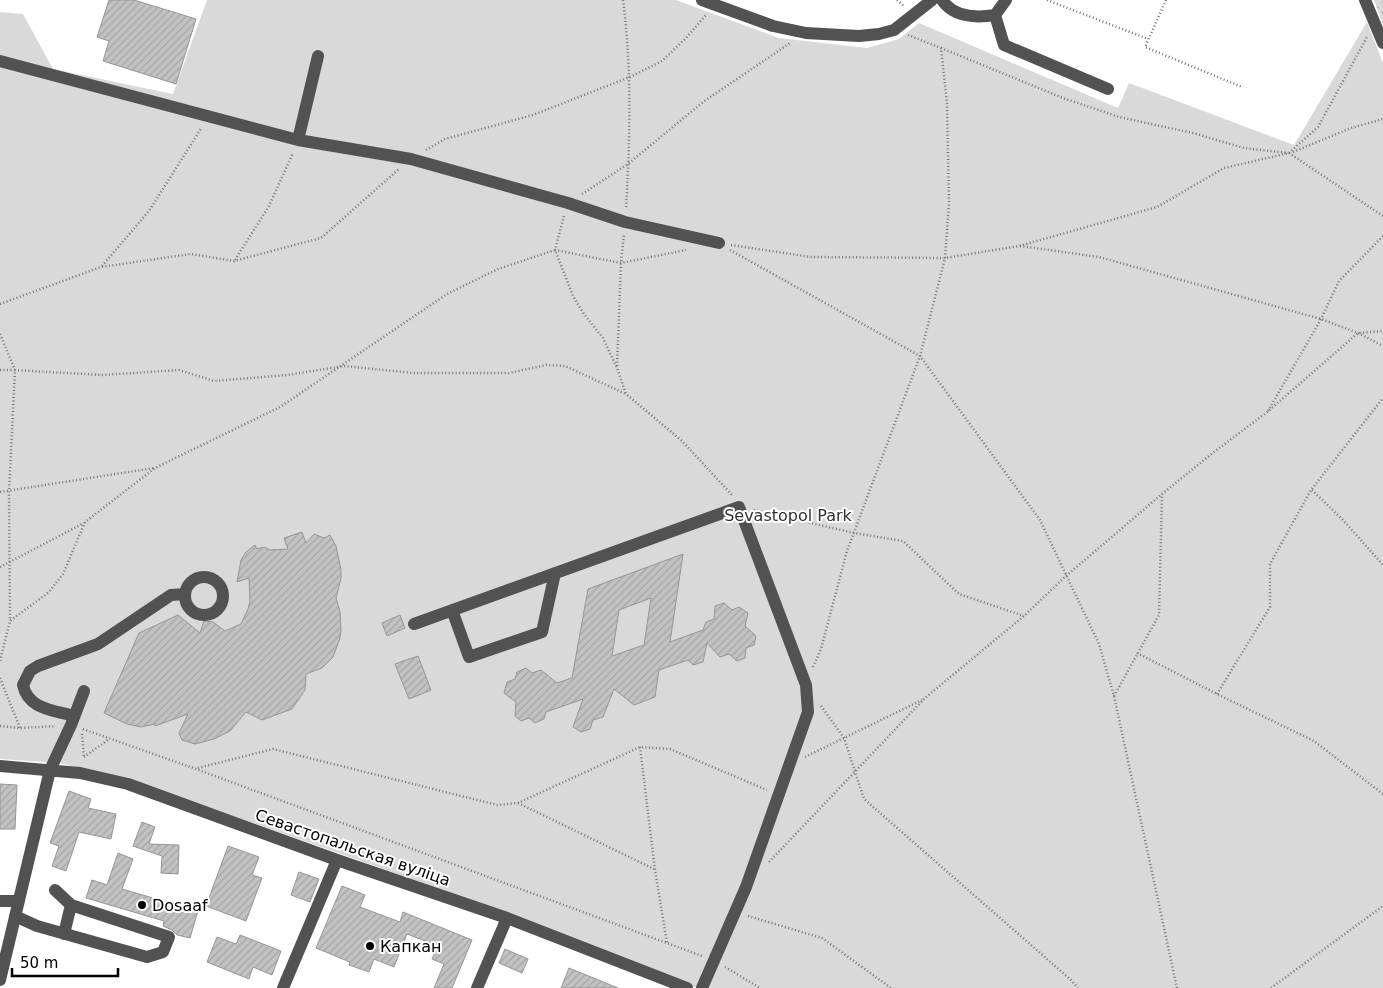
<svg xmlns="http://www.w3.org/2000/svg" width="1383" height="988" viewBox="0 0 1383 988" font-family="'DejaVu Sans',sans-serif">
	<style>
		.grass { fill: url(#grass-dots) }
		.park { fill: #d9d9d9 }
		.building { fill: url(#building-hatch); stroke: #969696; fill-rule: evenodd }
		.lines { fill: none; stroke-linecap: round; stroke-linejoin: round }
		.path { stroke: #747474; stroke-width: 2.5; stroke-dasharray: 1 2.5; stroke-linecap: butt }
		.minor { stroke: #525252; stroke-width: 12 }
		.poi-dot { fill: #000; stroke: #fff; stroke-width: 2 }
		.labels { text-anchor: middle; stroke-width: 4; stroke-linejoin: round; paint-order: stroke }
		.park-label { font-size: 16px; fill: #303030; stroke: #fff }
		.street-label { font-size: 16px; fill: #000; stroke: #fff }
		.poi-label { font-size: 16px; fill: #000; stroke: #fff; text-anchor: start }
	</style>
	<defs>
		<pattern id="grass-dots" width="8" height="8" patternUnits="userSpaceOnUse" patternTransform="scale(1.25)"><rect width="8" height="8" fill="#d9d9d9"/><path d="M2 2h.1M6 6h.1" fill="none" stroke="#b8b8b8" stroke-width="1.8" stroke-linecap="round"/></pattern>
		<pattern id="building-hatch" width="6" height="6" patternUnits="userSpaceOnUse" patternTransform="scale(1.25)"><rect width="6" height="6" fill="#c2c2c2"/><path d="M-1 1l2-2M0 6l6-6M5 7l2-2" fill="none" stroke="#a5a5a5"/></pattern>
	</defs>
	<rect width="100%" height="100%" fill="#fff"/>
	<path class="grass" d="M1374 0H1383V24Z"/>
	<path class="park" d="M207 0H676L779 38 867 48 899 39 919 23 1118 108 1129 83 1294 145 1367 22 1383 63V988H697L508 913 129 779 59 763 0 759V12L23 14 53 69 173 94Z"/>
	<path class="building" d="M109 0H134L196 19 176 84 103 61 109 41 97 37Z
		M302 532 306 543 314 534 324 538 330 535 336 546 341 570V578L336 598 340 612 341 631 340 638 333 657 322 668 306 674 305 690 292 709 262 720 246 712 230 731 214 739 195 744 182 740 179 733 188 714 155 726V724L141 727 127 724 104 713 139 633 178 615 200 633 204 621 213 622 225 631 241 624 248 609 250 601 249 578 237 582 241 560 246 552 255 545 257 549 264 547 270 550 288 549 284 538Z
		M683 554 670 642 703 630 706 622 714 619 715 606 724 603 732 610 739 607 748 613 745 626 756 636 754 645 746 648 745 658 737 661 729 654 720 657 707 643 703 662 693 665 688 660 659 670 655 697 634 705 614 689 603 717 593 720 590 729 581 732 573 727 583 699 546 712 544 719 535 723 529 718 521 721 515 716 516 702 504 693 507 682 515 679 517 672 526 668 532 673 541 670 557 683 572 678 588 589ZM651 598 644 645 612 656 619 610Z
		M400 615 405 628 387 636 382 623Z
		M418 656 431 690 409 699 395 664Z
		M0 784 17 785 15 829H0Z
		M69 791 91 799 88 808 116 814 111 839 79 832 66 871 52 866 59 846 50 843Z
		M142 822 155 827 149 844 179 845 178 874 161 873 162 856 133 846Z
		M228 846 259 857 252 875 262 878 246 921 206 906Z
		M118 853 133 859 122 889 198 911 190 938 177 935 172 930 163 926 164 921 86 898 92 880 107 885Z
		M299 872 319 879 310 902 291 895Z
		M342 886 365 895 360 907 400 922 403 912 472 940 452 988H434L444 964 432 959 438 946 407 934 394 967 374 959 369 972 349 965 350 962 316 948Z
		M240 935 281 951 272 975 253 967 249 979 207 962 217 937 236 944Z
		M505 949 528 959 522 973 499 963Z
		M569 968 618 988H561Z"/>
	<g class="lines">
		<path class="path" d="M623 0C632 70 630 138 626 209
			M897 0 904 6
			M1047 0 1148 39
			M1166 0 1145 47 1242 87
			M941 48 1063 98 1119 117 1193 133 1244 148 1288 153
			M426 150 445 139 533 115 630 77 662 61 686 38 706 15
			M1293 152 1351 128 1383 119
			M1289 153 1383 216
			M582 194 628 164 703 102 790 43
			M564 216 555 250 621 263 686 250
			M731 245 811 257 945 258 1019 246 1157 207 1224 168 1289 153 1318 127 1367 37
			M1020 246 1099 257 1321 319 1358 333 1383 346
			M730 250 920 356 1040 520 1099 644 1114 696 1177 988
			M235 260 269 206 293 153
			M102 266 149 211 202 127
			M0 304 101 267 191 254 234 261 321 238 399 169
			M0 334 15 370 102 375 179 370 214 381 287 375 344 366 414 373H509L546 365 565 366 626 394
			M617 366 621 263 624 234
			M0 370H15L9 492 10 621
			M1268 411 1321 319 1339 281 1383 236
			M1312 490 1342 519 1383 565
			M0 492 154 468
			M754 510 854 533 903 541 959 594 1024 616
			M0 567 84 523
			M1137 653 1217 694 1314 741 1383 794
			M0 661 10 621 49 592 63 574 85 522 155 468 280 407 447 294 498 269 555 250 573 296 584 314 603 338 617 368 626 394 682 441 733 496
			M813 667 821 649 847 551 920 356 945 258 949 203 947 103 941 48 908 35
			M0 678 20 728
			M1217 694 1270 607V564L1311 490 1383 398
			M1114 696 1159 615 1162 494
			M821 706 844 738 864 799 1071 980 1078 988
			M0 726 20 728 56 726
			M83 729 196 769 702 956
			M82 734 84 757
			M640 747 655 870 667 943
			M84 757 109 739
			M805 757 922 700
			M198 768 273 749 497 805 518 803 640 747 670 749 767 790
			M518 803 654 869
			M769 862 925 698 1024 616 1066 576 1162 494 1214 452 1266 413 1358 333 1383 331
			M748 916 822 938 891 988
			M725 967 760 988
			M1271 988 1383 906"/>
		<path class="minor" d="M702 0 773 26 806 33 859 36 879 34 894 30 932 0
			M942 0C954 18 976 18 995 15L1006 0
			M1365 0 1383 43
			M995 15 1004 45 1108 89
			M0 61 298 140 411 159 568 203 625 222 719 243
			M298 140 318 56
			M185 596a19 19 0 1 1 38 0a19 19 0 1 1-38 0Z
			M452 610 469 657 542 632 555 573
			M414 624 739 507 806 685 808 712 746 887 702 988
			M74 716C53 710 28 709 23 685L30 671 38 666 98 644 171 595 185 594
			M0 766 80 773 128 784 337 860 507 918 687 988
			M55 890 71 905
			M0 901H19
			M15 916 37 926 147 957 163 952 169 937 71 905 64 934
			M0 980 50 770 71 725 84 691
			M283 988 337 860
			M477 988 507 918"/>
	</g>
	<g class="poi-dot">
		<circle cx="142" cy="905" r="5"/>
		<circle cx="370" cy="946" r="5"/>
	</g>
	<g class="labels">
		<g class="park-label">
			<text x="788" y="521">Sevastopol Park</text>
		</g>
		<g class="street-label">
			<text transform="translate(353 847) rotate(19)" y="6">Севастопальская вуліца</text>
		</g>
		<g class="poi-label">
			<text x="152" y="911">Dosaaf</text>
			<text x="380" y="952">Капкан</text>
		</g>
	</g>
	<path d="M12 968v8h106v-8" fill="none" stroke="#000000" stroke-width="2.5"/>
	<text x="20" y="968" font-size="15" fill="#000000" stroke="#ffffff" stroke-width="4" paint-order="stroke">50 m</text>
</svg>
